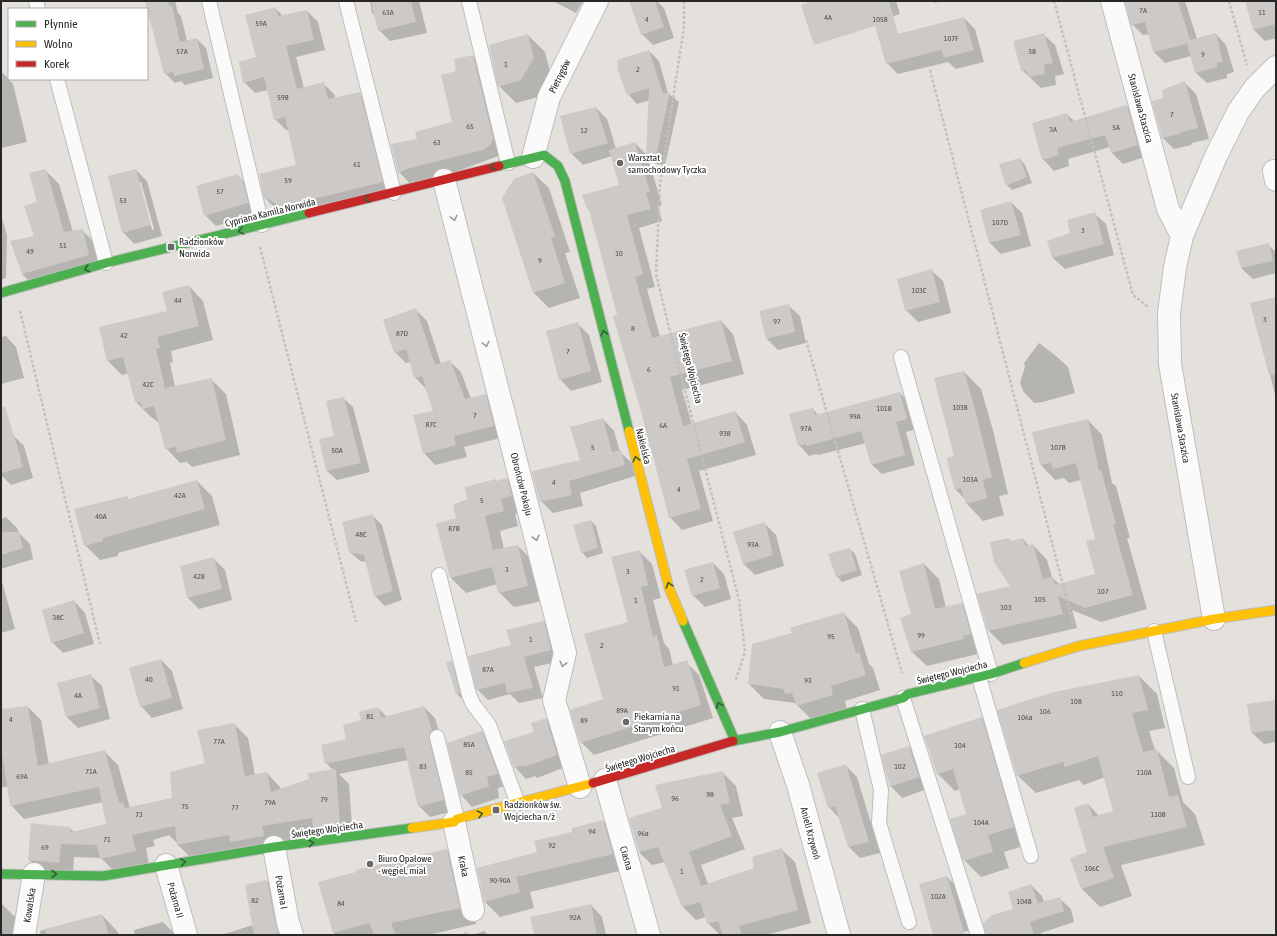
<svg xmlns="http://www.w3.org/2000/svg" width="1277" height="936" viewBox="0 0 1277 936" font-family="'Asap Condensed',sans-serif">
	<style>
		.shadow { fill: #0003; fill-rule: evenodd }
		.building { fill: #ccc9c6 }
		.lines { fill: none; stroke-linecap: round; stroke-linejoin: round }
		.lane-casing { stroke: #bebdbd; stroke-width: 16 }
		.street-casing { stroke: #bebdbd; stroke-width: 24 }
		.fast-casing { stroke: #bebdbd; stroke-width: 11 }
		.slow-casing { stroke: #bebdbd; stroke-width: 11 }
		.jam-casing { stroke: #bebdbd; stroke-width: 11 }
		.path { stroke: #c2c1c0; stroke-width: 2.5; stroke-dasharray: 3 2; stroke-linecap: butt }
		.lane { stroke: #fbfafa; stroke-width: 14 }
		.street { stroke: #fbfafa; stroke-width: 22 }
		.fast { stroke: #4caf50; stroke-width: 9 }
		.slow { stroke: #ffc107; stroke-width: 9 }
		.jam { stroke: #c62828; stroke-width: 9 }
		.oneway { stroke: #365d37 }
		.oneway2 { stroke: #9c9b9b }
		.poi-dot { fill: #696866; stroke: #fff; stroke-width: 1.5 }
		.labels { text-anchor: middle; stroke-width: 4; stroke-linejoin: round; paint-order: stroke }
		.number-label { font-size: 8px; fill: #515050 }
		.street-label { font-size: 10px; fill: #272727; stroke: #fff }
		.poi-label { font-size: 10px; fill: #272727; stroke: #fff; text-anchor: start }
	</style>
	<rect width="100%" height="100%" fill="#e4e1dc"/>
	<path class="shadow" d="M146 1H175L178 13 181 16 187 41 197 39 206 48 213 78 185 85 181 81 175 83 165 73Z
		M370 1H419L427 33 390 41 379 30 376 16 372 13Z
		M553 1H583L576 13Z
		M640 1H657L664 8 674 38 653 45 642 34Z
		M817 1H896L900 14 821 39Z
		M932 1H942L935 3Z
		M1126 1H1185L1197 39 1216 34 1226 45 1234 72 1227 74V78L1207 83 1196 73 1191 56 1165 63 1154 52 1150 34 1143 35 1132 24Z
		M1258 1H1276V38L1265 41 1254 30 1247 4Z
		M275 8 283 16 307 11 318 22 325 50 296 57 304 88 323 83 334 94 336 99 360 94 371 105 393 193 292 218 278 208 276 209 265 198 297 165 289 130H286L275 119 268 90 255 93 244 82 257 58Z
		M964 18 975 29 984 62 956 69 948 62 898 74 887 63Z
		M1043 34 1055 45 1064 74 1055 76 1056 85 1041 88 1022 70Z
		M528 35 545 52 551 75 538 97 516 103 499 86Z
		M649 51 659 61 668 93 679 102 665 165 656 164 647 155 662 205 658 206 662 221 639 228 655 287 647 289 660 337 721 321 733 334 744 374 682 390 692 425 735 412 747 425 756 455 699 471 713 521 682 530 670 517 618 316 620 186 612 156 583 165 571 153 596 108 607 119 616 149 635 143 647 155 650 100 637 104 628 94Z
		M473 56 488 71 507 153 413 187 399 172 418 140 453 123 457 72Z
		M3 73 13 84 27 142 1 148V74Z
		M1184 82 1196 94 1209 139 1192 143 1191 145 1174 149 1163 138Z
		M1127 106 1138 118 1148 156 1123 164 1112 153 1110 147 1068 159 1069 166 1054 171 1043 159 1067 114 1075 122Z
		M1020 159 1025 165 1032 183 1012 190 1007 185Z
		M45 170 59 184 73 232 82 230 96 244 102 269 36 288 22 274 35 236 38 203Z
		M136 170 147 181 162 236 134 244 123 232ZM139 182H141L154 229 152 230Z
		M533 173 549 188 570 252 565 253 580 298 549 308 534 293Z
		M237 175 253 190 259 214 216 226 205 215Z
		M1011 202 1022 213 1031 246 1001 254 990 243 981 211Z
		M1094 213 1106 224 1114 255 1065 269 1053 258 1048 241 1071 233Z
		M1 214 7 235 6 278 1 280Z
		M1268 245 1276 252V273L1253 279 1241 268Z
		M931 270 943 281 951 313 918 322 906 310Z
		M189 286 203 301 213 340 171 351 173 362 170 363 175 387 211 379 226 394 240 455 192 467 187 462 180 463 166 448 159 423 150 416 136 402 129 373 122 375 108 361 168 312Z
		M1276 298V399L1262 341 1259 338 1251 304Z
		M788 305 800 316 806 343 778 350 767 339 760 312Z
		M416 310 427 321 441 364 449 361 461 372 471 399 486 395 497 406 505 437 464 447 467 457 435 465 424 453 435 411 426 389 415 377 411 362 406 363 395 352Z
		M577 323 589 335 602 382 571 391 560 379Z
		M6 336 16 347 24 378 1 384V337Z
		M1039 343 1056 356 1068 367 1075 393 1043 402 1034 403 1023 391 1020 382 1025 367 1024 363Z
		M964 372 981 389 993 430 1008 494 999 496 1004 515 983 521 967 504 965 499 955 489V457Z
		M900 393 910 403 917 429 906 432 915 465 882 474 871 464 866 443 818 455 816 454 809 456 799 445 813 409 818 415Z
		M343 398 353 407 370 472 337 480 327 471Z
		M603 419 614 431 620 452 632 463 635 476 580 493 583 506 553 513 541 501 581 461Z
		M1088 420 1102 435 1112 483 1116 486 1130 538H1127L1147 609 1101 622 1072 610 1077 628 1003 645 988 630 1012 586 1009 539 1012 542 1023 539 1029 546 1033 545 1047 560 1052 577 1060 585 1096 574V540L1081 480 1069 483 1064 478 1055 480 1041 465Z
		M1 423 24 446 33 478 11 485 1 475Z
		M507 479 522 494 526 511 515 514 518 526 500 531 504 549 518 546 533 561 543 601 514 607 499 592 497 584 466 593 451 578 437 524 458 519 469 500 495 480 497 482Z
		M197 481 212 496 220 525 118 553V556L100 560 85 545 126 497 129 500Z
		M372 515 382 525 402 600 385 606 375 596 367 562 360 561 350 552Z
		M6 517 17 528 19 533 30 544 33 559 1 569V519Z
		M591 521 596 526 603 553 587 558 582 552Z
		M764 523 776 535 784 566 755 575 744 564Z
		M850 549 855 554 862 575 842 582 837 576Z
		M639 551 652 564 661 598 653 600 664 643 669 649 673 665 686 662 699 675 713 718 594 755 581 742 604 700 629 623Z
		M214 559 225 570 232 600 199 609 188 598 181 567Z
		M713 563 724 574 731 599 705 607 693 595Z
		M924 564 939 579 946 608 962 604 977 619 978 654 927 666 911 651 913 615Z
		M1 578 15 629 1 633Z
		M74 601 85 613 94 644 63 653 52 642Z
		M843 613 858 628 869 664 873 668 880 690 845 701 847 710 812 720 795 703 764 699 749 684 793 634Z
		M544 622 554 633 561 661 534 667 543 698 519 703 510 694 488 700 477 689 512 646Z
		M161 660 172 671 183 709 152 718 141 706Z
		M451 662 463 673 468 705 457 694 447 663Z
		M90 675 102 686 110 719 78 728 66 716Z
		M1139 676 1157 694 1165 728 1149 731 1155 750H1156L1174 768 1183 802 1195 814 1205 845 1121 865 1132 896 1100 907 1082 889 1088 853V804L1099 816 1114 811 1105 777 1084 785 1079 780 1036 793 1017 775Z
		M1276 701V742L1264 744 1252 733Z
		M28 707 41 720 49 765 104 751 118 765 130 808 173 798 206 764 234 724 248 738 255 775 267 773 280 787 281 790 333 770 326 763 347 740 362 721 378 708 387 717 424 707 435 718 442 742 454 811 430 817 419 806 408 760 339 774 349 784 353 839 191 858 177 844V842H176L169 835 153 840 155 846 146 848 149 865 115 872 101 858 74 857 73 876 43 873 29 860 70 828 74 832 107 825 103 802 24 819 11 805 8 786 1 788V752H3L1 740V710Z
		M981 718 998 734 1030 844 1004 852 1009 868 981 877 964 860 967 814 960 789 955 791 938 774 925 736Z
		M546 719 557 730 568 766 537 778 535 776 526 779 515 767Z
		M482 732 493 744 508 785 498 788 499 798 472 807 461 795Z
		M909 747 920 758 930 788 902 798 891 786Z
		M845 765 857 777 880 853 860 858 849 847 840 819 829 807Z
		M723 773 736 786 743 816 732 818 745 849 701 865 708 884 756 869 781 849 795 862 811 923 766 935H720L708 923 706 917 696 920 683 907 665 862 652 865 639 852 664 809Z
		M603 821 618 837 628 869 530 892 534 908 500 917 485 902 478 869 538 852 573 832Z
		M447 850 463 867 476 924 428 935H336L333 932Z
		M947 877 958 888 971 930 950 935H941Z
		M267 881 284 898 291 935H221L253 925Z
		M1031 885 1042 896 1044 902 1059 898 1071 909 1074 922 1041 933V935H987L1015 910Z
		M1 903 24 926V935H1Z
		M591 905 602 917 606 935H535Z
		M102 915 117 931 119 935H41L40 931Z
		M163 922 176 935H135L134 930Z
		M484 931 488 935H473Z"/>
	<path class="building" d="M145 1H168L169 5 172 6 180 42 197 38 204 69 174 76 173 72 164 74Z
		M371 1H411L416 22 378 31Z
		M629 1H655L664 27 641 35Z
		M813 1H889L898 34 964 17 974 50 944 58 941 50 886 64 875 26 814 45 801 5Z
		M1125 1H1178L1190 40 1216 33 1223 62 1217 63V67L1195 73 1187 44 1153 52 1145 22 1131 25Z
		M1245 1H1276V24L1253 30Z
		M276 7 278 16 307 10 314 40 286 46 297 89 324 82 328 99 360 92 383 182 281 207 266 198 264 199 259 174 296 165 285 117 274 120 264 77 243 83 239 62 256 57 245 15Z
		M1044 33 1053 63 1044 65 1045 74 1029 77 1026 70 1021 71 1013 41Z
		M528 34 534 58 521 80 498 87 489 45Z
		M649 50 663 94 670 92 656 156 646 155 649 88 627 95 618 71 617 60Z
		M473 55 493 138 491 144 483 150 410 168 398 173 391 144 417 139 415 132 452 122 441 75 456 71 454 59Z
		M1185 81 1198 128 1181 132 1180 134 1162 138 1152 101 1163 98 1162 90Z
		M1127 105 1138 145 1111 153 1105 135 1057 148 1059 155 1042 160 1032 123 1067 113 1070 122Z
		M596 107 608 143 570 154 560 116Z
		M635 142 650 192 646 193 651 209 627 215 643 274 635 277 652 338 721 320 732 361 670 377 683 426 735 411 745 442 687 459 701 509 669 518 651 449H650L641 411 613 316 617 315 589 210 587 209 582 195 619 185 609 150Z
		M1020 158 1027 177 1006 186 999 164Z
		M46 169 64 232 83 229 89 255 22 274 10 241 34 236 24 206 37 202 29 173Z
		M136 169 151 225 122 233 108 176Z
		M533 172 555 236 551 238 565 283 533 293 502 198 514 179Z
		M238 174 239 178H242L248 203 204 216 196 186Z
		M1011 201 1021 235 989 243 980 210Z
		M1095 212 1104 244 1052 258 1047 241 1070 233 1067 220Z
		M1269 243 1273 261 1241 268 1236 251Z
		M932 269 940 302 905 311 897 279Z
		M189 285 199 326 157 337 160 348 156 349 165 388 212 378 226 440 177 453 176 447 165 449 154 406 143 409 140 402H135L123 357 107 361 99 327 167 311 162 292Z
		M1276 297V374L1269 375 1250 303Z
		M789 304 795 332 766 339 759 311Z
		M416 308 435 365 450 360 465 399 486 394 494 426 454 436 456 445 423 454 413 415 433 411 422 376 414 378 406 349 394 353 383 320Z
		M578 322 591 371 559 380 546 331Z
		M964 371 976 413 992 477 983 480 987 498 966 504 961 488 955 490 950 473 947 458 954 456 934 378Z
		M900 392 907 419 896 422 905 455 871 465 861 431 807 446 806 444 798 446 789 414 813 408 815 415Z
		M344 397 361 463 326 471 319 439 334 436 326 401Z
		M1 407H5L21 458 20 459 23 467 1 473Z
		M603 418 612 452 621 450 625 465 569 481 572 495 540 502 532 473 533 471 580 460 570 427Z
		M1088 419 1099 471 1101 470 1116 524H1113L1133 595 1085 608 1058 596 1063 614 988 631 977 594 1010 586 994 562 990 542 1009 538 1010 541 1023 538 1025 546 1033 544 1043 579 1053 576 1055 585 1095 574 1086 541 1095 539 1076 463 1053 469 1051 463 1040 465 1032 432Z
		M507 478 512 496 501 499 504 511 485 516 493 550 518 545 528 586 498 593 492 567 450 578 436 524 456 518 453 505 467 499 465 487 496 479V481Z
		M197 480 205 509 103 538V541L84 546 74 509 127 496 128 499Z
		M373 514 393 591 374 597 364 555 349 552 342 522Z
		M591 520 598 548 581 553 573 525Z
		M765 522 773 555 743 564 733 532Z
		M1 532H19L23 548 1 555Z
		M850 548 857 570 836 577 828 554Z
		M640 550 648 585 641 587 653 636 657 635 664 667 687 660 691 671 701 705 580 743 570 710 603 699 584 634 628 622 611 557Z
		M214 557 222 589 187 598 180 566Z
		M713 562 720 588 692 596 684 570Z
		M924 563 935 609 962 603 971 634 963 636 964 639 911 652 900 618 911 614 899 571Z
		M74 600 84 633 51 643 42 610Z
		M844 612 856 653 859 652 866 675 831 686 833 695 797 706 792 693 785 694 784 689 748 684 752 644 792 633 790 628Z
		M544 621 551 650 524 657 533 688 507 693 505 683 476 690 468 656 511 645 506 630Z
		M161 659 172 698 140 707 129 668Z
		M452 661 460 693 456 694 446 662Z
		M91 674 100 708 66 717 57 683Z
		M1139 675 1148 710 1132 713 1143 752 1157 749 1169 797 1178 795 1187 827 1103 847 1114 878 1081 889 1070 858 1087 852 1074 808 1088 803 1093 817 1113 811 1098 756 1065 767 1063 762 1017 776 997 710 1054 692Z
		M1276 700V730L1251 733 1247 704Z
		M28 706 38 766 105 750 119 803 123 802 125 808 172 798 170 772 205 763 197 730 235 723 245 776 267 772 271 792 309 779 308 773 336 769 340 825 313 828 312 818 262 826 264 836 230 842 229 835 177 845 175 826 132 835 136 851 100 859 97 845 61 844 59 863 28 860 31 823 70 827 71 832 106 824 99 787 10 806 1 747V709Z
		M424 706 432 730 429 734V739L444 800 418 807 404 747 325 764 321 745 346 739 343 725 361 720 359 712 378 707 381 718Z
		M982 717 1014 827 988 835 993 852 963 861 950 819 966 814 953 769 937 774 924 736Z
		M546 718 557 755 525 767 524 765 514 768 504 741 534 732 531 723Z
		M482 731 498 774 487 777 489 786 460 796 447 743Z
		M909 746 919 777 890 787 881 755Z
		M846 764 869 842 848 847 835 806 828 808 817 773Z
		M723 771 730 803 720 805 732 836 689 852 701 886 754 868 752 857 782 848 798 910 739 926 742 935H723L718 921 707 924 700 902 682 907 658 847 639 852 629 818 662 808 655 785Z
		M603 820 613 854 516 877 520 892 484 902 477 868 537 852 534 841 572 832V828Z
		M447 849 460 908 391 923 396 935H374L369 923 333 933 318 882 356 872V870Z
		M947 876 965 935H933L919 884Z
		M267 880 276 925 279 935H254L245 885Z
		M1031 884 1038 903 1060 897 1064 911 1030 922 1034 935H986L983 923 992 915 1013 909 1008 892Z
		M591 904 597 935H534L530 917Z
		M102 914 109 935H46L45 929Z"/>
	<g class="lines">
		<defs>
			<path id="lane" d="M36 1 38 9
				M209 1 262 225
				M346 1 394 193
				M469 1 508 163
				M57 79 106 263
				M901 357 991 674
				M439 575 469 695 473 704 489 725 518 804
				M1154 631 1188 777
				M979 677 1031 856
				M903 698 978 935
				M862 709 881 790 879 823 909 922
				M437 737 457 819"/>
			<path id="street" d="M1112 1 1168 209 1182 236
				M533 157 549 97 597 1
				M1274 171 1276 180
				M444 180 565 653 554 700 580 787
				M1214 619 1170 364 1169 313 1175 267 1182 236 1216 156 1238 112 1254 89 1276 67
				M780 732 798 785 839 935
				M605 780 649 935
				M454 822 473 910
				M274 847 288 923 292 935
				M166 865 186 935
				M24 935 34 874"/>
			<path id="fast" d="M499 166 544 155 558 166 565 181 629 431
				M1 293 106 263 309 213
				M683 621 735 741
				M733 741 780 732 903 698 908 694 991 674 1024 663
				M1 874 103 876 274 847 412 828"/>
			<path id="slow" d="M629 431 669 588 683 621
				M1024 663 1079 646 1214 619 1276 610
				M412 828 454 822 457 819 593 783"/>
			<path id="jam" d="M309 213 499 166
				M593 783 733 741"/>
		</defs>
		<use href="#lane" class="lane-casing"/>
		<use href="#street" class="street-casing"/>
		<use href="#fast" class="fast-casing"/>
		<use href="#slow" class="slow-casing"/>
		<use href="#jam" class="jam-casing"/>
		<path class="path" d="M684 1V27L660 184 656 274 677 360 739 600 745 652 735 682
			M1054 1 1133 295 1148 307
			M1229 1 1247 65
			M930 70 1073 624
			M260 247 356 622
			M20 311 100 644
			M806 340 902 673
			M465 935 467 930"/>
		<use href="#lane" class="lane"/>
		<use href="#street" class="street"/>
		<use href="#fast" class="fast"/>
		<use href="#slow" class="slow"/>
		<use href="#jam" class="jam"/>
	</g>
	<defs><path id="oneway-chevron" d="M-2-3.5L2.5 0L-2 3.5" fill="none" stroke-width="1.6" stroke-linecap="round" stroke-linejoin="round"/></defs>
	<g class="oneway">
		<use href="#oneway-chevron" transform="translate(493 167) rotate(165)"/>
		<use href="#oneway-chevron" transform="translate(367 199) rotate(166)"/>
		<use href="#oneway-chevron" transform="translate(241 231) rotate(166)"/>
		<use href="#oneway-chevron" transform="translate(87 269) rotate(164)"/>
		<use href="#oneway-chevron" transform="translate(604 333) rotate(-104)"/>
		<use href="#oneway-chevron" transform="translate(636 459) rotate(-104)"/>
		<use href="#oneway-chevron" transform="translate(669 585) rotate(-107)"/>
		<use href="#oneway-chevron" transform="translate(719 705) rotate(-113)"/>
		<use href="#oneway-chevron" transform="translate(480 814) rotate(-14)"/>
		<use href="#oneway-chevron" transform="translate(311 843) rotate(-8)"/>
		<use href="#oneway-chevron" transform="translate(183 862) rotate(-9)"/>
		<use href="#oneway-chevron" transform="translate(54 874) rotate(1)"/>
	</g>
	<g class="oneway2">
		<use href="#oneway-chevron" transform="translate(454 218) rotate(76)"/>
		<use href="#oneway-chevron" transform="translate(486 344) rotate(76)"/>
		<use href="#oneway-chevron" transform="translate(536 538) rotate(76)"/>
		<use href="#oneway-chevron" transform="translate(563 664) rotate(104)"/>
	</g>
	<g class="poi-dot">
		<circle cx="620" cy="163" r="4"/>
		<rect x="167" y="243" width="8" height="8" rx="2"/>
		<circle cx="626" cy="722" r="4"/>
		<rect x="492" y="806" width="8" height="8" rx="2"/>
		<circle cx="370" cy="864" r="4"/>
	</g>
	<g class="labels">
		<g class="number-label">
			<text x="1143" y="13">7A</text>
			<text x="388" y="15">63A</text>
			<text x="1262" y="15">11</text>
			<text x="828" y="20">4A</text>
			<text x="647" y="22">4</text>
			<text x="880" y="22">105B</text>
			<text x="261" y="26">59A</text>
			<text x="951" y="41">107F</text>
			<text x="182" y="54">57A</text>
			<text x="1032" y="54">3B</text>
			<text x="1203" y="57">9</text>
			<text x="506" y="67">1</text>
			<text x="638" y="72">2</text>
			<text x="283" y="100">59B</text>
			<text x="1172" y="117">7</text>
			<text x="470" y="129">65</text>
			<text x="1116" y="130">5A</text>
			<text x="1053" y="132">3A</text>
			<text x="584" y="133">12</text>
			<text x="437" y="145">63</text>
			<text x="357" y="167">61</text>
			<text x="288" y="183">59</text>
			<text x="220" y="194">57</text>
			<text x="123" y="203">53</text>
			<text x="1000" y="225">107D</text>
			<text x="1083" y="233">3</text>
			<text x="63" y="248">51</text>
			<text x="30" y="254">49</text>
			<text x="619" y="256">10</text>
			<text x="540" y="263">9</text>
			<text x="919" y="293">103C</text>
			<text x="178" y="303">44</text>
			<text x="1265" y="322">3</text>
			<text x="777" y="324">97</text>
			<text x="633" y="331">8</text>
			<text x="402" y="336">87D</text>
			<text x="124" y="338">42</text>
			<text x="568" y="354">7</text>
			<text x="649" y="372">6</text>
			<text x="148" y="387">42C</text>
			<text x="960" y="410">103B</text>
			<text x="884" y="411">101B</text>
			<text x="475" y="418">7</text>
			<text x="855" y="419">99A</text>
			<text x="431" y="427">87C</text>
			<text x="663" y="428">6A</text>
			<text x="806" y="431">97A</text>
			<text x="725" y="436">93B</text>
			<text x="593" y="450">5</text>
			<text x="1058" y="450">107B</text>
			<text x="337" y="453">50A</text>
			<text x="970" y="482">103A</text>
			<text x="554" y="485">4</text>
			<text x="679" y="492">4</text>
			<text x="180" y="498">42A</text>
			<text x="482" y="503">5</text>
			<text x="101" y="519">40A</text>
			<text x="454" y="531">87B</text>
			<text x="361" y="537">48C</text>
			<text x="753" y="547">93A</text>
			<text x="507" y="572">3</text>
			<text x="628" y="574">3</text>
			<text x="199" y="579">42B</text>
			<text x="702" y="582">2</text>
			<text x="1103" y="594">107</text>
			<text x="1040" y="602">105</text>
			<text x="636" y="603">1</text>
			<text x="1006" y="610">103</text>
			<text x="58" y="620">38C</text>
			<text x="921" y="638">99</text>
			<text x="831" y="639">95</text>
			<text x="531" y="642">1</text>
			<text x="602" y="648">2</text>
			<text x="488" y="672">87A</text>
			<text x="149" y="682">40</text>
			<text x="808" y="683">93</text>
			<text x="676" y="691">91</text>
			<text x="1117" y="696">110</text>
			<text x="78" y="698">4A</text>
			<text x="1076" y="704">108</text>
			<text x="622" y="713">89A</text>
			<text x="1045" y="714">106</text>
			<text x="370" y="719">81</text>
			<text x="1025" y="720">106a</text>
			<text x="11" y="722">4</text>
			<text x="584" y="723">89</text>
			<text x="219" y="744">77A</text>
			<text x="469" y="747">85A</text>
			<text x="960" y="748">104</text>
			<text x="423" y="769">83</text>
			<text x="900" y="769">102</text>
			<text x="91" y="774">71A</text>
			<text x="469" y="775">85</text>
			<text x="1144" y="775">110A</text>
			<text x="22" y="779">69A</text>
			<text x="710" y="797">98</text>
			<text x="675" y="801">96</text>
			<text x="324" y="802">79</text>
			<text x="270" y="805">79A</text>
			<text x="185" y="809">75</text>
			<text x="235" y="810">77</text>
			<text x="139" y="817">73</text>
			<text x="1158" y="817">110B</text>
			<text x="981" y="825">104A</text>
			<text x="592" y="834">94</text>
			<text x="643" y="836">96a</text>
			<text x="107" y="842">71</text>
			<text x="552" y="848">92</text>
			<text x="45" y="850">69</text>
			<text x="1092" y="871">106C</text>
			<text x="682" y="874">1</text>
			<text x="500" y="883">90-90A</text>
			<text x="938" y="899">102A</text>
			<text x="255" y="903">82</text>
			<text x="1024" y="904">104B</text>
			<text x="341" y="906">84</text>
			<text x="575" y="920">92A</text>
		</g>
		<g class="street-label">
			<text transform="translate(559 76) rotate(-64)" y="4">Pietrygów</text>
			<text transform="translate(1141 108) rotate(75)" y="4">Stanisława Staszica</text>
			<text transform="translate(270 212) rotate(-14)" y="4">Cypriana Kamila Norwida</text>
			<text transform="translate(691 368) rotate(76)" y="4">Świętego Wojciecha</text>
			<text transform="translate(1181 428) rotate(80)" y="4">Stanisława Staszica</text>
			<text transform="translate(644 446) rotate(76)" y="4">Nakielska</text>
			<text transform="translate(522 484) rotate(76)" y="4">Obrońców Pokoju</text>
			<text transform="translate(952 672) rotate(-14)" y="4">Świętego Wojciecha</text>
			<text transform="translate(640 758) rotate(-17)" y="4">Świętego Wojciecha</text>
			<text transform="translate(327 829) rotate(-8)" y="4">Świętego Wojciecha</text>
			<text transform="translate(811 833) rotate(75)" y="4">Anieli Krzywoń</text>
			<text transform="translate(627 858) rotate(74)" y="4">Ciasna</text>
			<text transform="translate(464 866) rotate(78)" y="4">Kraka</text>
			<text transform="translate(282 892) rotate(80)" y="4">Pożarna I</text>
			<text transform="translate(176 900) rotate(74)" y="4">Pożarna II</text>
			<text transform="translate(29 905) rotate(-81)" y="4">Kowalska</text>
		</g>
		<g class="poi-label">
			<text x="628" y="161">Warsztat<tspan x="628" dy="12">samochodowy Tyczka</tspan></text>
			<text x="179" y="245">Radzionków<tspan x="179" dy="12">Norwida</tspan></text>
			<text x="634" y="720">Piekarnia na<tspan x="634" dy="12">Starym końcu</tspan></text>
			<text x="504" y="808">Radzionków św.<tspan x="504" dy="12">Wojciecha n/ż</tspan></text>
			<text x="378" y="862">Biuro Opałowe<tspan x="378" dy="12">- węgiel, miał</tspan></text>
		</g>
	</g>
	<rect width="1277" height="936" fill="none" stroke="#272727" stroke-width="4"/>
	<rect x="8" y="8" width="140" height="72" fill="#ffffff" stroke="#a9a9a9"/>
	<rect x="16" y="21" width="20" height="6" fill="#4caf50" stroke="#a9a9a9"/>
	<text x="44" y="28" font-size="12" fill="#272727">Płynnie</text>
	<rect x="16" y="41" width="20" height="6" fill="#ffc107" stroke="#a9a9a9"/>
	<text x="44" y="48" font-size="12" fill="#272727">Wolno</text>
	<rect x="16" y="61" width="20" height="6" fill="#c62828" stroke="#a9a9a9"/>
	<text x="44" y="68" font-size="12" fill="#272727">Korek</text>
</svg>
